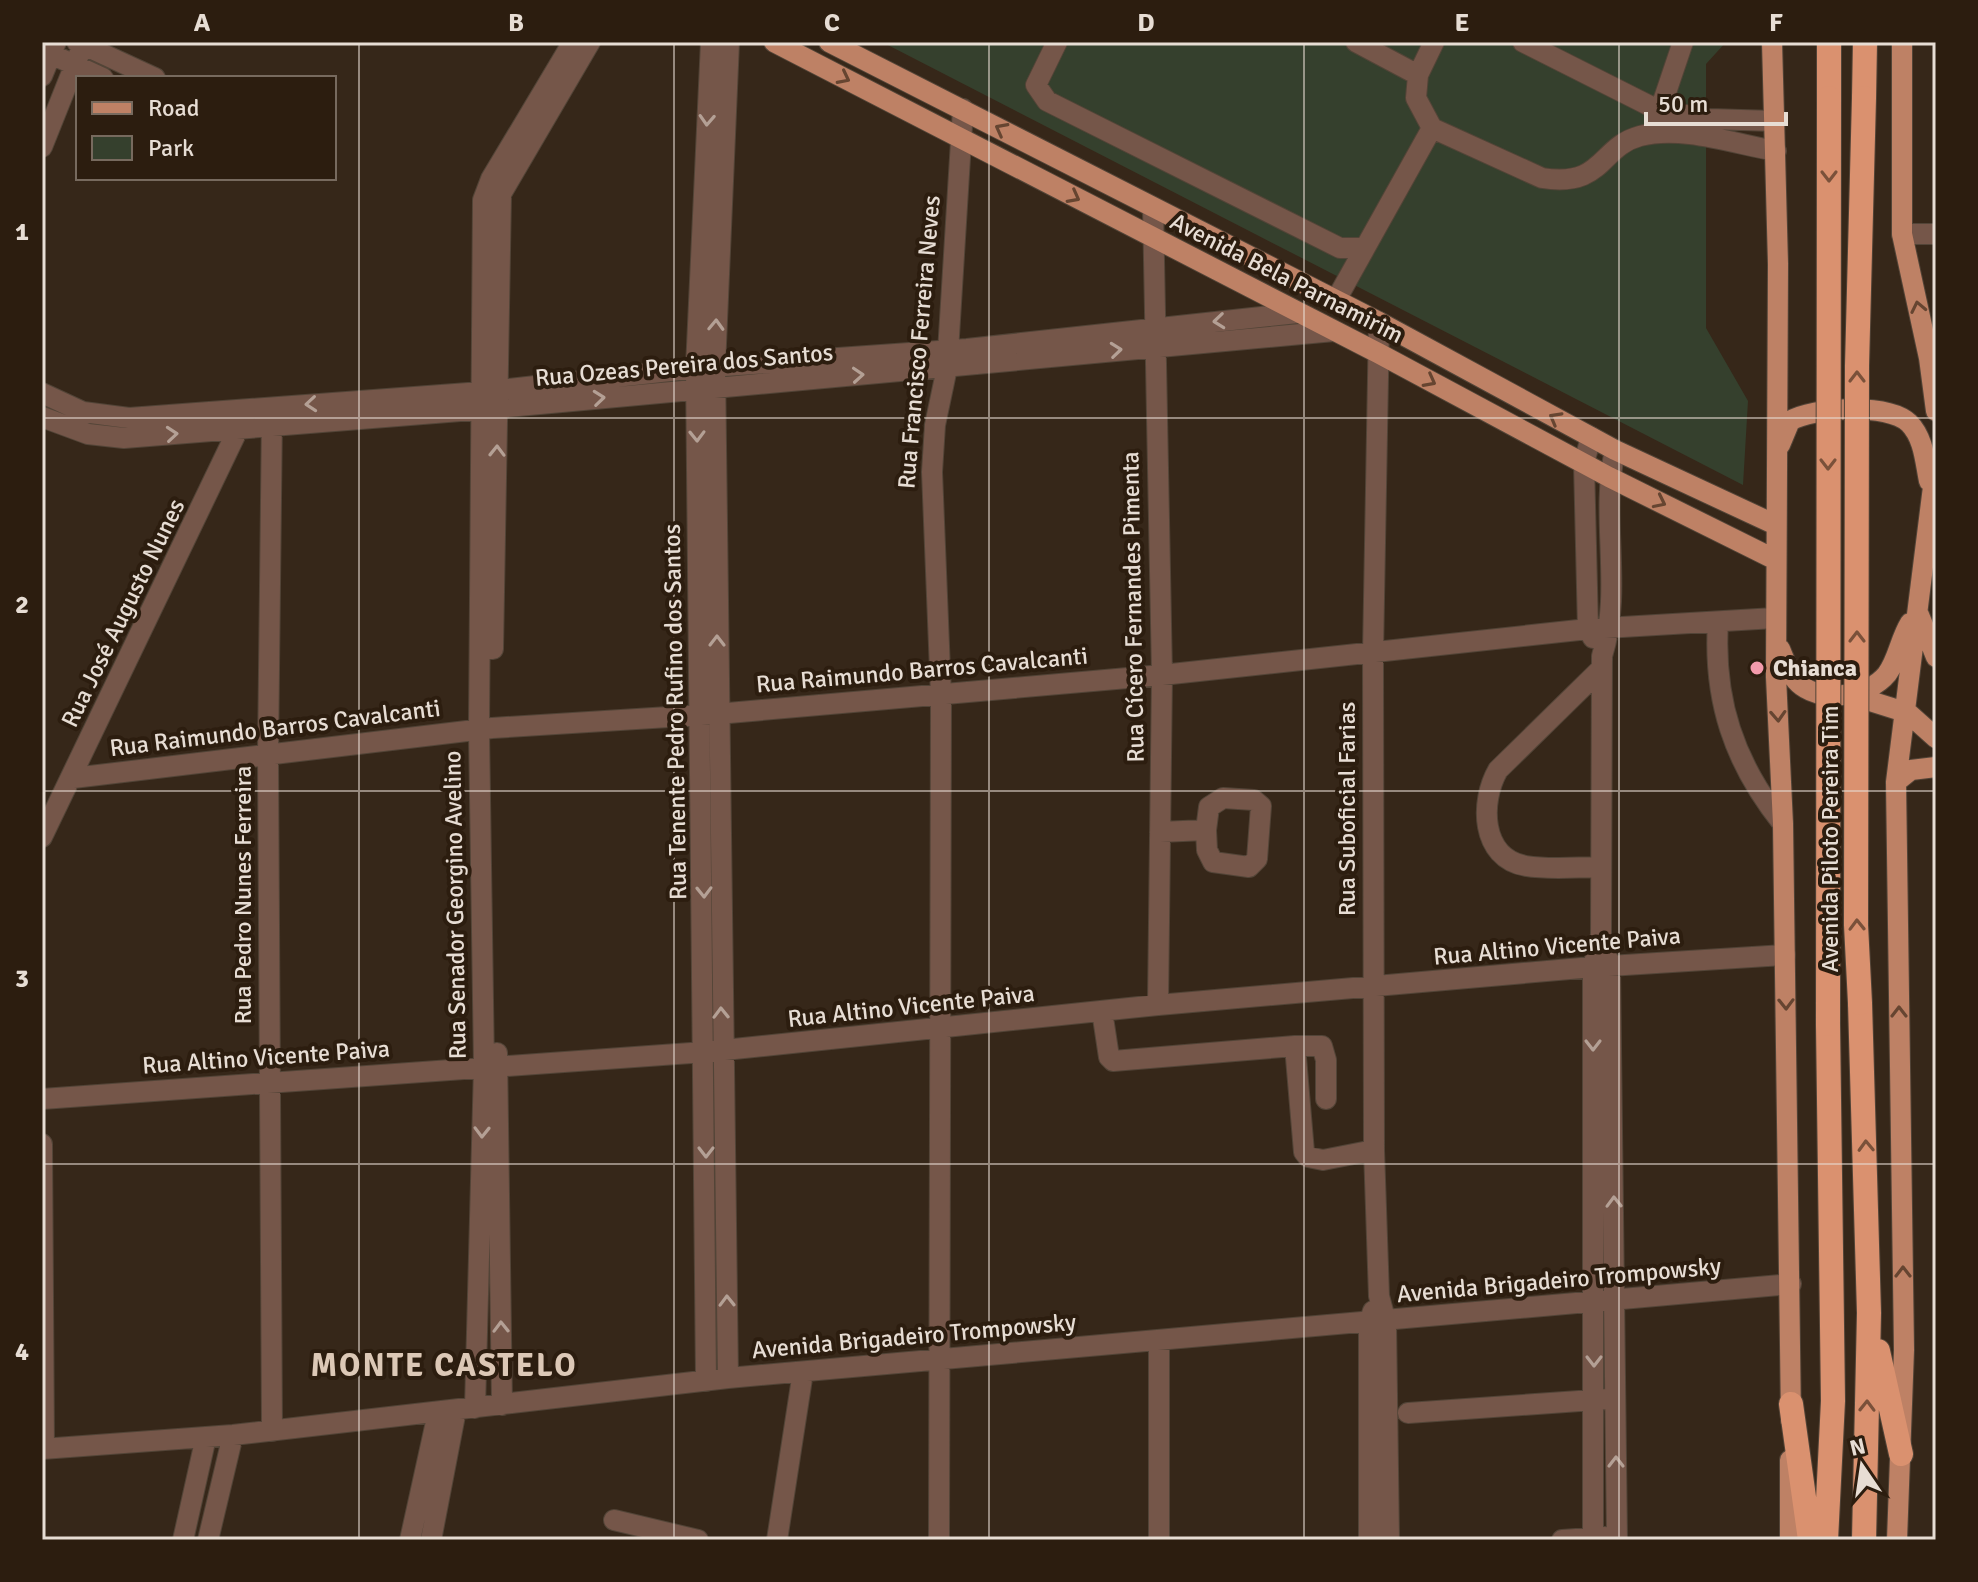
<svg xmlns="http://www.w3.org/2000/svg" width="1978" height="1582" viewBox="0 0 1978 1582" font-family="Signika,sans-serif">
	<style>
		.green { fill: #35402d }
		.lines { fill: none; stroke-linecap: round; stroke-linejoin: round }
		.minor-casing { stroke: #524437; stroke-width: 22 }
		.major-casing { stroke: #524437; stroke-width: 22 }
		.highway-casing { stroke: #524437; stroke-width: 26 }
		.minor { stroke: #755649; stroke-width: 20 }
		.major { stroke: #be8165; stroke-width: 20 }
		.highway { stroke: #da916f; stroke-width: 24 }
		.highway-bridge-casing { stroke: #524437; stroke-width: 26; stroke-linecap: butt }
		.highway-bridge { stroke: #da916f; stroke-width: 24 }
		.oneway { stroke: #664531 }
		.oneway2 { stroke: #b4a095 }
		.oneway3 { stroke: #7a513a }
		.grid { fill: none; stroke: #e7ddd4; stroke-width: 2; stroke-opacity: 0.55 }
		.poi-dot { fill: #f39aab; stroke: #2c1d0f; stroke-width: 3 }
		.labels { text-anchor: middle; stroke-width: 8; stroke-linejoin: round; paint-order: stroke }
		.street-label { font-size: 24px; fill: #e7ddd4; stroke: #2c1d0f }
		.poi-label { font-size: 24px; font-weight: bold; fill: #e7ddd4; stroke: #2c1d0f; text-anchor: start }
		.district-label { font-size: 32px; font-weight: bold; letter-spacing: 2px; fill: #dcc8b6; stroke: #2c1d0f }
		.neatline { fill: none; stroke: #e7ddd4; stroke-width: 3 }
		.grid-label { font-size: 26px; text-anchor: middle; font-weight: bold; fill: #e7ddd4 }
	</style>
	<rect width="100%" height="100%" fill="#362719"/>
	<path class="green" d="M882 42H1726L1706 64V328L1748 401 1743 485Z"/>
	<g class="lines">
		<defs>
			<path id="minor" d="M77 42 155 78
				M1057 42 1036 85 1047 101 1340 248H1365L1432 128
				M1356 42 1418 75 1416 98 1432 128 1542 178C1604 188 1599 147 1640 136 1681 125 1735 144 1776 151
				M1523 42 1658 110 1709 119 1774 121
				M42 50 103 78
				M1418 75 1434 42
				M42 76 56 42
				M1656 122 1683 42
				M42 147 84 42
				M1153 208 1162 675 1158 1005
				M1902 234H1936
				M1336 300 1365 248
				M1379 322 1373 654 1374 1150 1379 1296 1386 1322 1389 1540
				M42 393 83 412 129 418 482 392 696 368 967 349 1297 313
				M42 417 88 434 124 438 498 408 1334 331
				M1591 437 1584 463 1588 629 1593 638
				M1718 622C1713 700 1734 763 1783 824
				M493 649 501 194 590 42
				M73 778 492 728 717 714 1162 675 1588 629 1775 618
				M1160 832 1206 830 1207 850 1213 862 1249 867 1257 859 1261 806 1254 800 1223 798 1209 807 1206 830
				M42 837 243 419
				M1601 867C1577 867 1550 870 1526 866 1480 858 1480 801 1498 770L1602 668
				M1607 957 1610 966 1617 1540
				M1102 1011 1109 1057 1113 1061 1295 1046
				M497 1053 502 1405
				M42 1099 705 1052 1158 1005 1593 967 1785 955
				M1326 1099V1060L1322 1046H1295L1304 1152 1308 1157 1323 1160 1374 1150
				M42 1144 44 1448
				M1159 1340V1540
				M728 1378 715 367 729 42
				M706 1381 696 368 711 42
				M475 1408 484 1067 479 730 483 200 491 179 573 42
				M1408 1413 1608 1399
				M272 1431 268 755 272 415
				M42 1449 233 1435 728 1378 1791 1284
				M614 1520 698 1540
				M183 1540 206 1437
				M208 1540 233 1435
				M410 1540 438 1413
				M431 1540 456 1410
				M777 1540 803 1372
				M939 1540 941 695 932 472 935 425 947 368 963 109
				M1369 1540V1323L1373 1311
				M1562 1540 1605 1537
				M1593 1540V967L1601 935 1602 656C1623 590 1600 518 1615 450"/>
			<path id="major" d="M774 42 1378 353 1609 477 1776 560
				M829 42 1379 322 1615 450 1776 525
				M1772 42 1778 264 1776 677 1783 824 1791 1420
				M1902 42V234L1929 358 1936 411
				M1780 445 1790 421C1813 407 1888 403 1909 423 1924 438 1925 462 1929 481
				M1919 615 1936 657
				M1780 649C1786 663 1790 677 1802 686 1825 703 1869 696 1887 674 1898 659 1900 639 1910 623
				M1851 695 1908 713 1936 738
				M1896 782 1911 770 1936 767
				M1790 1540V1460
				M1897 1540 1904 1350 1896 782 1936 463"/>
			<path id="highway" d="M1829 98V42
				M1864 98 1865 42
				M1860 1003 1869 1313 1864 1540
				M1878 1351 1901 1454
				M1791 1404 1810 1540
				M1826 1540 1833 1401 1828 1024"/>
		</defs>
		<use href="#minor" class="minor-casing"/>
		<use href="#major" class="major-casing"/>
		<use href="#highway" class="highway-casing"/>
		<use href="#minor" class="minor"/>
		<use href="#major" class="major"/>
		<use href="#highway" class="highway"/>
		<defs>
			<path id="highway-bridge" d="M1860 1003 1856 925 1857 366 1864 98
				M1828 1024 1829 98"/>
		</defs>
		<use href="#highway-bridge" class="highway-bridge-casing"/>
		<use href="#highway-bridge" class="highway-bridge"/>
	</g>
	<defs><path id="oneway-chevron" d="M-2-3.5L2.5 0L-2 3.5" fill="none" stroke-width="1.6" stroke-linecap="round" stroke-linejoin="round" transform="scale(2)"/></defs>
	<g class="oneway">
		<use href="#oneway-chevron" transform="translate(844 78) rotate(27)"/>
		<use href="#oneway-chevron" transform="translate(1001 129) rotate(-152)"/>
		<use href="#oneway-chevron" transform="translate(1074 197) rotate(28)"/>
		<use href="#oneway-chevron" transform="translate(1918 307) rotate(-102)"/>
		<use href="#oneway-chevron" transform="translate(1430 381) rotate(28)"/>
		<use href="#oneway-chevron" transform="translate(1555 418) rotate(-151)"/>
		<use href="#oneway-chevron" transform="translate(1660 502) rotate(26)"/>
		<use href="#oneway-chevron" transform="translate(1778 716) rotate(87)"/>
		<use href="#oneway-chevron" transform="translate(1786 1004) rotate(89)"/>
		<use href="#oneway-chevron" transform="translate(1899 1012) rotate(-90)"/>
		<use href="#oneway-chevron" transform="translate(1903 1272) rotate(-90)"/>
	</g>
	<g class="oneway2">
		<use href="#oneway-chevron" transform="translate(707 120) rotate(93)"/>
		<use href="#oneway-chevron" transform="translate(1219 321) rotate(174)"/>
		<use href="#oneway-chevron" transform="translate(716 325) rotate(-88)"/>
		<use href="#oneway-chevron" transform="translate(1116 350) rotate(-6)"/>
		<use href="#oneway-chevron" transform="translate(858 375) rotate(-4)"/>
		<use href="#oneway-chevron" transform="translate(599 398) rotate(-6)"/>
		<use href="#oneway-chevron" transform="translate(311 404) rotate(175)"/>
		<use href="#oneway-chevron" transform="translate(172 434) rotate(-5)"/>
		<use href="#oneway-chevron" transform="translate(697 436) rotate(89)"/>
		<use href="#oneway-chevron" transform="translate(497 451) rotate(-89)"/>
		<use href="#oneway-chevron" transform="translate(717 641) rotate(-90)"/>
		<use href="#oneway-chevron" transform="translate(704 892) rotate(89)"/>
		<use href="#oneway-chevron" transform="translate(721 1013) rotate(-91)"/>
		<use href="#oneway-chevron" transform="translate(1593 1045) rotate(90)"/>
		<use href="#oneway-chevron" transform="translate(482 1132) rotate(91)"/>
		<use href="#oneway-chevron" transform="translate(706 1152) rotate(90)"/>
		<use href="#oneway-chevron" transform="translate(1614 1202) rotate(-91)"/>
		<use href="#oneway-chevron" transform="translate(727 1301) rotate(-91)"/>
		<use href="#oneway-chevron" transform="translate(501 1327) rotate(-91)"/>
		<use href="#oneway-chevron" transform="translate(1594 1361) rotate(90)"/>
		<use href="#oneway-chevron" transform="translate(1616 1462) rotate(-90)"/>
	</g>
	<g class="oneway3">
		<use href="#oneway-chevron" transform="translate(1829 176) rotate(90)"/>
		<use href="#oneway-chevron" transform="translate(1857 377) rotate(-90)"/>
		<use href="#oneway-chevron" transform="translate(1828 464) rotate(90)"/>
		<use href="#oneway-chevron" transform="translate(1857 637) rotate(-90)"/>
		<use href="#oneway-chevron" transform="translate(1857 925) rotate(-91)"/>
		<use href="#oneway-chevron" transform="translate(1866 1146) rotate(-92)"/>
		<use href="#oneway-chevron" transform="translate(1867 1406) rotate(-89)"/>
	</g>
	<path class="grid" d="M359 42V1540M674 42V1540M989 42V1540M1304 42V1540M1619 42V1540M42 418H1936M42 791H1936M42 1164H1936"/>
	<circle class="poi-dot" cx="1757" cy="668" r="8"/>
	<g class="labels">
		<g class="street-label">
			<text transform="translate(1287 278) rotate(27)" y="8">Avenida Bela Parnamirim</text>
			<text transform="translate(919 342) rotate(-85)" y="8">Rua Francisco Ferreira Neves</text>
			<text transform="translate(684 365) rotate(-5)" y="8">Rua Ozeas Pereira dos Santos</text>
			<text transform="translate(1133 607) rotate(-91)" y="8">Rua Cícero Fernandes Pimenta</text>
			<text transform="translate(123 613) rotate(-64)" y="8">Rua José Augusto Nunes</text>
			<text transform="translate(922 670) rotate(-5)" y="8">Rua Raimundo Barros Cavalcanti</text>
			<text transform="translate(675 712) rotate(-91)" y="8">Rua Tenente Pedro Rufino dos Santos</text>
			<text transform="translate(275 728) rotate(-7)" y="8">Rua Raimundo Barros Cavalcanti</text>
			<text transform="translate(1347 809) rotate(-90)" y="8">Rua Suboficial Farias</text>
			<text transform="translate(1830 839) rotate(-90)" y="8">Avenida Piloto Pereira Tim</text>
			<text transform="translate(243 895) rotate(-90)" y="8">Rua Pedro Nunes Ferreira</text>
			<text transform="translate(455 905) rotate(-91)" y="8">Rua Senador Georgino Avelino</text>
			<text transform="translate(1557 946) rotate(-5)" y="8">Rua Altino Vicente Paiva</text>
			<text transform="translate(911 1006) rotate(-6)" y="8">Rua Altino Vicente Paiva</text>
			<text transform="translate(266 1057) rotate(-4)" y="8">Rua Altino Vicente Paiva</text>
			<text transform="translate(1559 1280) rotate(-5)" y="8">Avenida Brigadeiro Trompowsky</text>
			<text transform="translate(914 1336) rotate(-5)" y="8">Avenida Brigadeiro Trompowsky</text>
		</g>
		<g class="poi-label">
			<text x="1773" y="676">Chianca</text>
		</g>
		<g class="district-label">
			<text x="444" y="1376">MONTE CASTELO</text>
		</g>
	</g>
	<rect width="1978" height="1582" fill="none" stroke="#2c1d0f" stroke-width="88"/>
	<rect x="76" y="76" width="260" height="104" fill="#2c1d0f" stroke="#776a5e" stroke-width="2"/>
	<rect x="92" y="102" width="40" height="12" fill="#be8165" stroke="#776a5e" stroke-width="2"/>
	<text x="148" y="116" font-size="24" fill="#e7ddd4">Road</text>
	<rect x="92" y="136" width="40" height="24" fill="#35402d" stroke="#776a5e" stroke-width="2"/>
	<text x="148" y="156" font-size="24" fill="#e7ddd4">Park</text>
	<g transform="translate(1862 1466) rotate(347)" stroke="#2c1d0f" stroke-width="6" paint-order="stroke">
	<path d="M0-6L14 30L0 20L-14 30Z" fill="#e7ddd4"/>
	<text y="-12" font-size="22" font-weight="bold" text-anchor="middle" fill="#e7ddd4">N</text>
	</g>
	<path d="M1646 112v12h140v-12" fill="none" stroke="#e7ddd4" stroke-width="4"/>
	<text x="1658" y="112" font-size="24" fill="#e7ddd4" stroke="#2c1d0f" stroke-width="6" paint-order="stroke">50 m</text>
	<rect x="44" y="44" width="1890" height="1494" class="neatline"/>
	<g class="grid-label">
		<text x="202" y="31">A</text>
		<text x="516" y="31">B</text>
		<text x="832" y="31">C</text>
		<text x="1146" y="31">D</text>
		<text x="1462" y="31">E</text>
		<text x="1776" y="31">F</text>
		<text x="22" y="240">1</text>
		<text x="22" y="613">2</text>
		<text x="22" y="987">3</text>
		<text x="22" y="1360">4</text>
	</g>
</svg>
